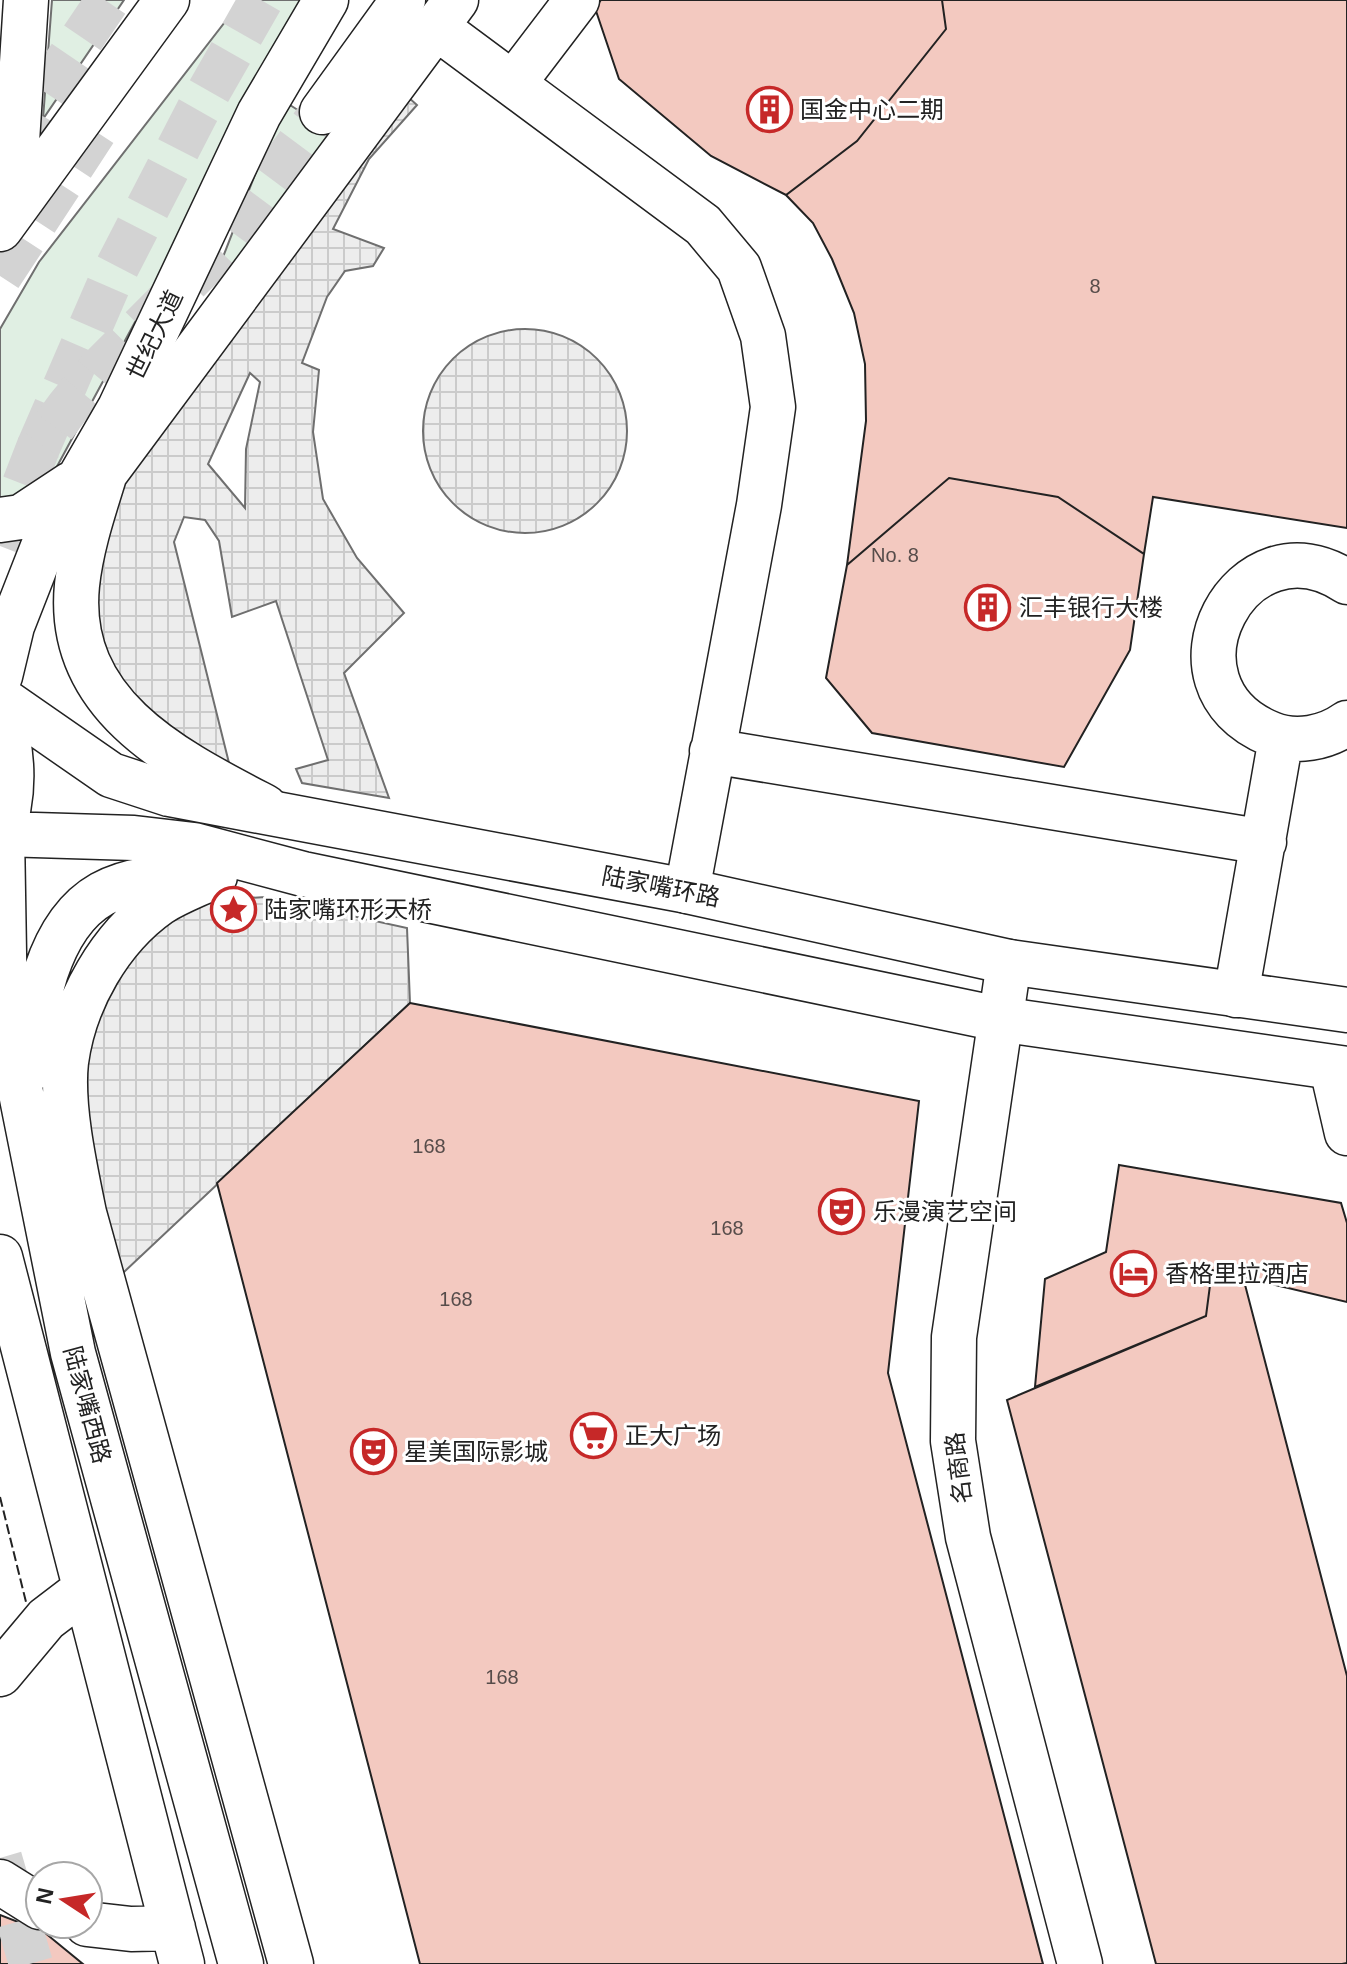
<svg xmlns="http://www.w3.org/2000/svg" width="1347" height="1964" viewBox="0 0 1347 1964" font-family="Helvetica,'Noto Sans SC',sans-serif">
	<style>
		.grass { fill: #e0efe3; stroke: #6f6f6f; stroke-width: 2 }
		.plaza { fill: url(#plaza-grid); stroke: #6f6f6f; stroke-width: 2; fill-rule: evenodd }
		.building { fill: #f3c9c0; stroke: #222; stroke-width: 2 }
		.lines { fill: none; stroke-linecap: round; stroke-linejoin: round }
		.minor-tunnel { stroke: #d3d3d3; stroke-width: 44; stroke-dasharray: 44 22; stroke-linecap: butt }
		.major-tunnel { stroke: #d3d3d3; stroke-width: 44; stroke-dasharray: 44 22; stroke-linecap: butt }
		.highway-tunnel { stroke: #d3d3d3; stroke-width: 44; stroke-dasharray: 44 22; stroke-linecap: butt }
		.minor-casing { stroke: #222; stroke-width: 47 }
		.major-casing { stroke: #222; stroke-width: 47 }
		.highway-casing { stroke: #222; stroke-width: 47 }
		.minor { stroke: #fff; stroke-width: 44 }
		.major { stroke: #fff; stroke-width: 44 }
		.highway { stroke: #fff; stroke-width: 44 }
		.fence { stroke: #222; stroke-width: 2; stroke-dasharray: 10 4; stroke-linecap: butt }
		.labels { text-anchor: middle; stroke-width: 6; stroke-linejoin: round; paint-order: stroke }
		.number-label { font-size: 20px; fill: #564c4a }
		.poi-label { font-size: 24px; fill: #222; stroke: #fff; text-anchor: start }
		.street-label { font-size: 24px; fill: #222; stroke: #fff }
	</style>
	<defs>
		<pattern id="plaza-grid" width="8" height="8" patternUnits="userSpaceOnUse" patternTransform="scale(2)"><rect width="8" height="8" fill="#ededed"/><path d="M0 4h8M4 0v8" fill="none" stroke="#cbcbcb"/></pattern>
	</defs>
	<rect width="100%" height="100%" fill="#fff"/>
	<path class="grass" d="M52 0H124L43 119Z
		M242 0H309L54 472 0 506V329L39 262Z
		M290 105 341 138 235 267 223 257 273 128Z"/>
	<path class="plaza" d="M408 97 417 105 369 159 333 229 384 248 373 266 345 271 327 297 302 363 319 370 313 432 323 499 357 558 404 613 344 673 389 798 302 783 296 769 328 760 276 601 232 617 219 541 205 520 184 517 174 542 231 771 172 747 94 645 92 551 113 486ZM250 373 260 382 246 449 245 508 208 464Z
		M423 431a102 102 0 1 1 204 0a102 102 0 1 1-204 0Z
		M266 897 407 928 410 1003 124 1272 104 1247 76 1078 109 976 163 921 209 900Z"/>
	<path class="building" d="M601 0H942L946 29 857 141 786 195 711 156 619 79 595 8Z
		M942 0H1347V528L1153 497 1144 554 1058 497 949 478 847 565 866 421 865 364 854 313 832 259 813 223 786 195 857 141 946 29Z
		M949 478 1058 497 1144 554 1130 650 1064 767 872 733 826 678 847 565Z
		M410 1003 919 1101 888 1373 1043 1964H420L217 1183Z
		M1119 1165 1341 1203 1347 1223V1302L1212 1270 1206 1316 1035 1387 1045 1279 1106 1252Z
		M1212 1270 1243 1277 1347 1676V1963L1342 1964H1156L1007 1400 1206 1316Z
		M0 1915 44 1932 83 1964H0Z"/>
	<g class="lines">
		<path class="minor-tunnel" d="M13 150 43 96 108 0"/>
		<path class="major-tunnel" d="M0 276 95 131
			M38 448 112 277 197 112 261 0"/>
		<path class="highway-tunnel" d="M0 546 38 448 68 407 97 372 220 249 322 112
			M0 1858 31 1964"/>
		<defs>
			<path id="minor" d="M436 27 703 225 739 268 763 336 773 407 759 505 687 891
				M513 84 577 0
				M0 219 16 157 26 0
				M114 443C101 490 82 537 77 585 65 706 175 760 265 807
				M106 472 456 0
				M1347 582C1242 512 1150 685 1271 734 1296 744 1326 738 1347 723
				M712 751 1264 842
				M2 834 5 1013 73 1353 241 1964
				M215 876C197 885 177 892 160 903 110 938 74 1001 66 1062 61 1106 75 1169 84 1213L291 1964
				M1009 962 954 1337 953 1441 968 1537 1080 1964
				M1236 995 1281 738
				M1332 1068 1347 1133
				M31 1069C31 1013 47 925 102 894 130 878 166 877 197 876
				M0 1257 182 1964
				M0 1674 46 1619 84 1590
				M0 1882 40 1907
				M87 1924 131 1929 173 1928"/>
			<path id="major" d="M0 229 167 0
				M0 520 21 517 71 484
				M0 676 12 626 50 529 120 408 259 114 326 0
				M0 698 111 775 169 794 687 891 1009 962 1347 1010
				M0 709C14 752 16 796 0 838
				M2 834 134 838 194 845 303 874 999 1019 1347 1069"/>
			<path id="highway" d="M322 112 403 0"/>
		</defs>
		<use href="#minor" class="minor-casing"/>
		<use href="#major" class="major-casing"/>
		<use href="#highway" class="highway-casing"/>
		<use href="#minor" class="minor"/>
		<use href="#major" class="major"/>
		<use href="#highway" class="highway"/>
		<path class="fence" d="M0 1497 26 1602"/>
	</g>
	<defs>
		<symbol id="building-ring" viewBox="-11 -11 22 22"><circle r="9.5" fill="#fff" stroke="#c62828" stroke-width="1.5"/><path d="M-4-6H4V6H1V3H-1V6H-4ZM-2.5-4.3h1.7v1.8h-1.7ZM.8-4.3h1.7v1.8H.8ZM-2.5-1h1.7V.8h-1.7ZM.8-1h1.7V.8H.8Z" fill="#c62828"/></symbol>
		<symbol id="sight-ring" viewBox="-11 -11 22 22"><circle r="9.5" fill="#fff" stroke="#c62828" stroke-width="1.5"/><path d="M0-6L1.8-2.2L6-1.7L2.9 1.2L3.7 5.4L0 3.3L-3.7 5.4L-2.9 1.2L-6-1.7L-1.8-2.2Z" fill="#c62828"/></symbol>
		<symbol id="theatre-ring" viewBox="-11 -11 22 22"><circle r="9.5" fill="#fff" stroke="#c62828" stroke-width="1.5"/><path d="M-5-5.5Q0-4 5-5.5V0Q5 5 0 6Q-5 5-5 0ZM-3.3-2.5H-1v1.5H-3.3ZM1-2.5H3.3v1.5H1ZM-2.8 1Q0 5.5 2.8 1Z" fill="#c62828"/></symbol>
		<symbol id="hotel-ring" viewBox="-11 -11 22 22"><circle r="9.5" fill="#fff" stroke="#c62828" stroke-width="1.5"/><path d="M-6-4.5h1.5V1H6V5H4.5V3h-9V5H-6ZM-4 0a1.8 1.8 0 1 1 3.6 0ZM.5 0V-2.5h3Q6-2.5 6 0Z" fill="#c62828"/></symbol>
		<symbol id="supermarket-ring" viewBox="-11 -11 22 22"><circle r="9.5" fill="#fff" stroke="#c62828" stroke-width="1.5"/><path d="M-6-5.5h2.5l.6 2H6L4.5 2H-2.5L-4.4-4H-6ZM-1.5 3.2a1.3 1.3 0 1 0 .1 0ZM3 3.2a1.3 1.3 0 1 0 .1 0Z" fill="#c62828"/></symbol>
	</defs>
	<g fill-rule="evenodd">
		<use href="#building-ring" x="744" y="84" width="51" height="51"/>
		<use href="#building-ring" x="962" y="582" width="51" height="51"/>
		<use href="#sight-ring" x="208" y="884" width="51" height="51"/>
		<use href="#theatre-ring" x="816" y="1186" width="51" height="51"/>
		<use href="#hotel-ring" x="1108" y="1248" width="51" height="51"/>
		<use href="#supermarket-ring" x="568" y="1410" width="51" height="51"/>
		<use href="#theatre-ring" x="348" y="1426" width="51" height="51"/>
	</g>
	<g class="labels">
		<g class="number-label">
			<text x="1095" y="293">8</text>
			<text x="895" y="562">No. 8</text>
			<text x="429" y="1153">168</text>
			<text x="727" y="1235">168</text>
			<text x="456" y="1306">168</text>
			<text x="502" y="1684">168</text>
		</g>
		<g class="poi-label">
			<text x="800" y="118">国金中心二期</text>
			<text x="1019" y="616">汇丰银行大楼</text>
			<text x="264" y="918">陆家嘴环形天桥</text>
			<text x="873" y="1220">乐漫演艺空间</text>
			<text x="1165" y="1282">香格里拉酒店</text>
			<text x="625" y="1444">正大广场</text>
			<text x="404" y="1460">星美国际影城</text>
		</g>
		<g class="street-label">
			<text transform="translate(155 335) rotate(-64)" y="8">世纪大道</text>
			<text transform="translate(661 887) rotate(11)" y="8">陆家嘴环路</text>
			<text transform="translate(87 1405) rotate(75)" y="8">陆家嘴西路</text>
			<text transform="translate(959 1468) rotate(-97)" y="8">名商路</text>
		</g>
	</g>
	<g transform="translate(64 1900) rotate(282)"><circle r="38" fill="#ffffff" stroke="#a7a7a7" stroke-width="2"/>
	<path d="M0-6L14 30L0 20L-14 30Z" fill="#c62828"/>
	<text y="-12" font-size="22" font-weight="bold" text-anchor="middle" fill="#222222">N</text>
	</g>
</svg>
